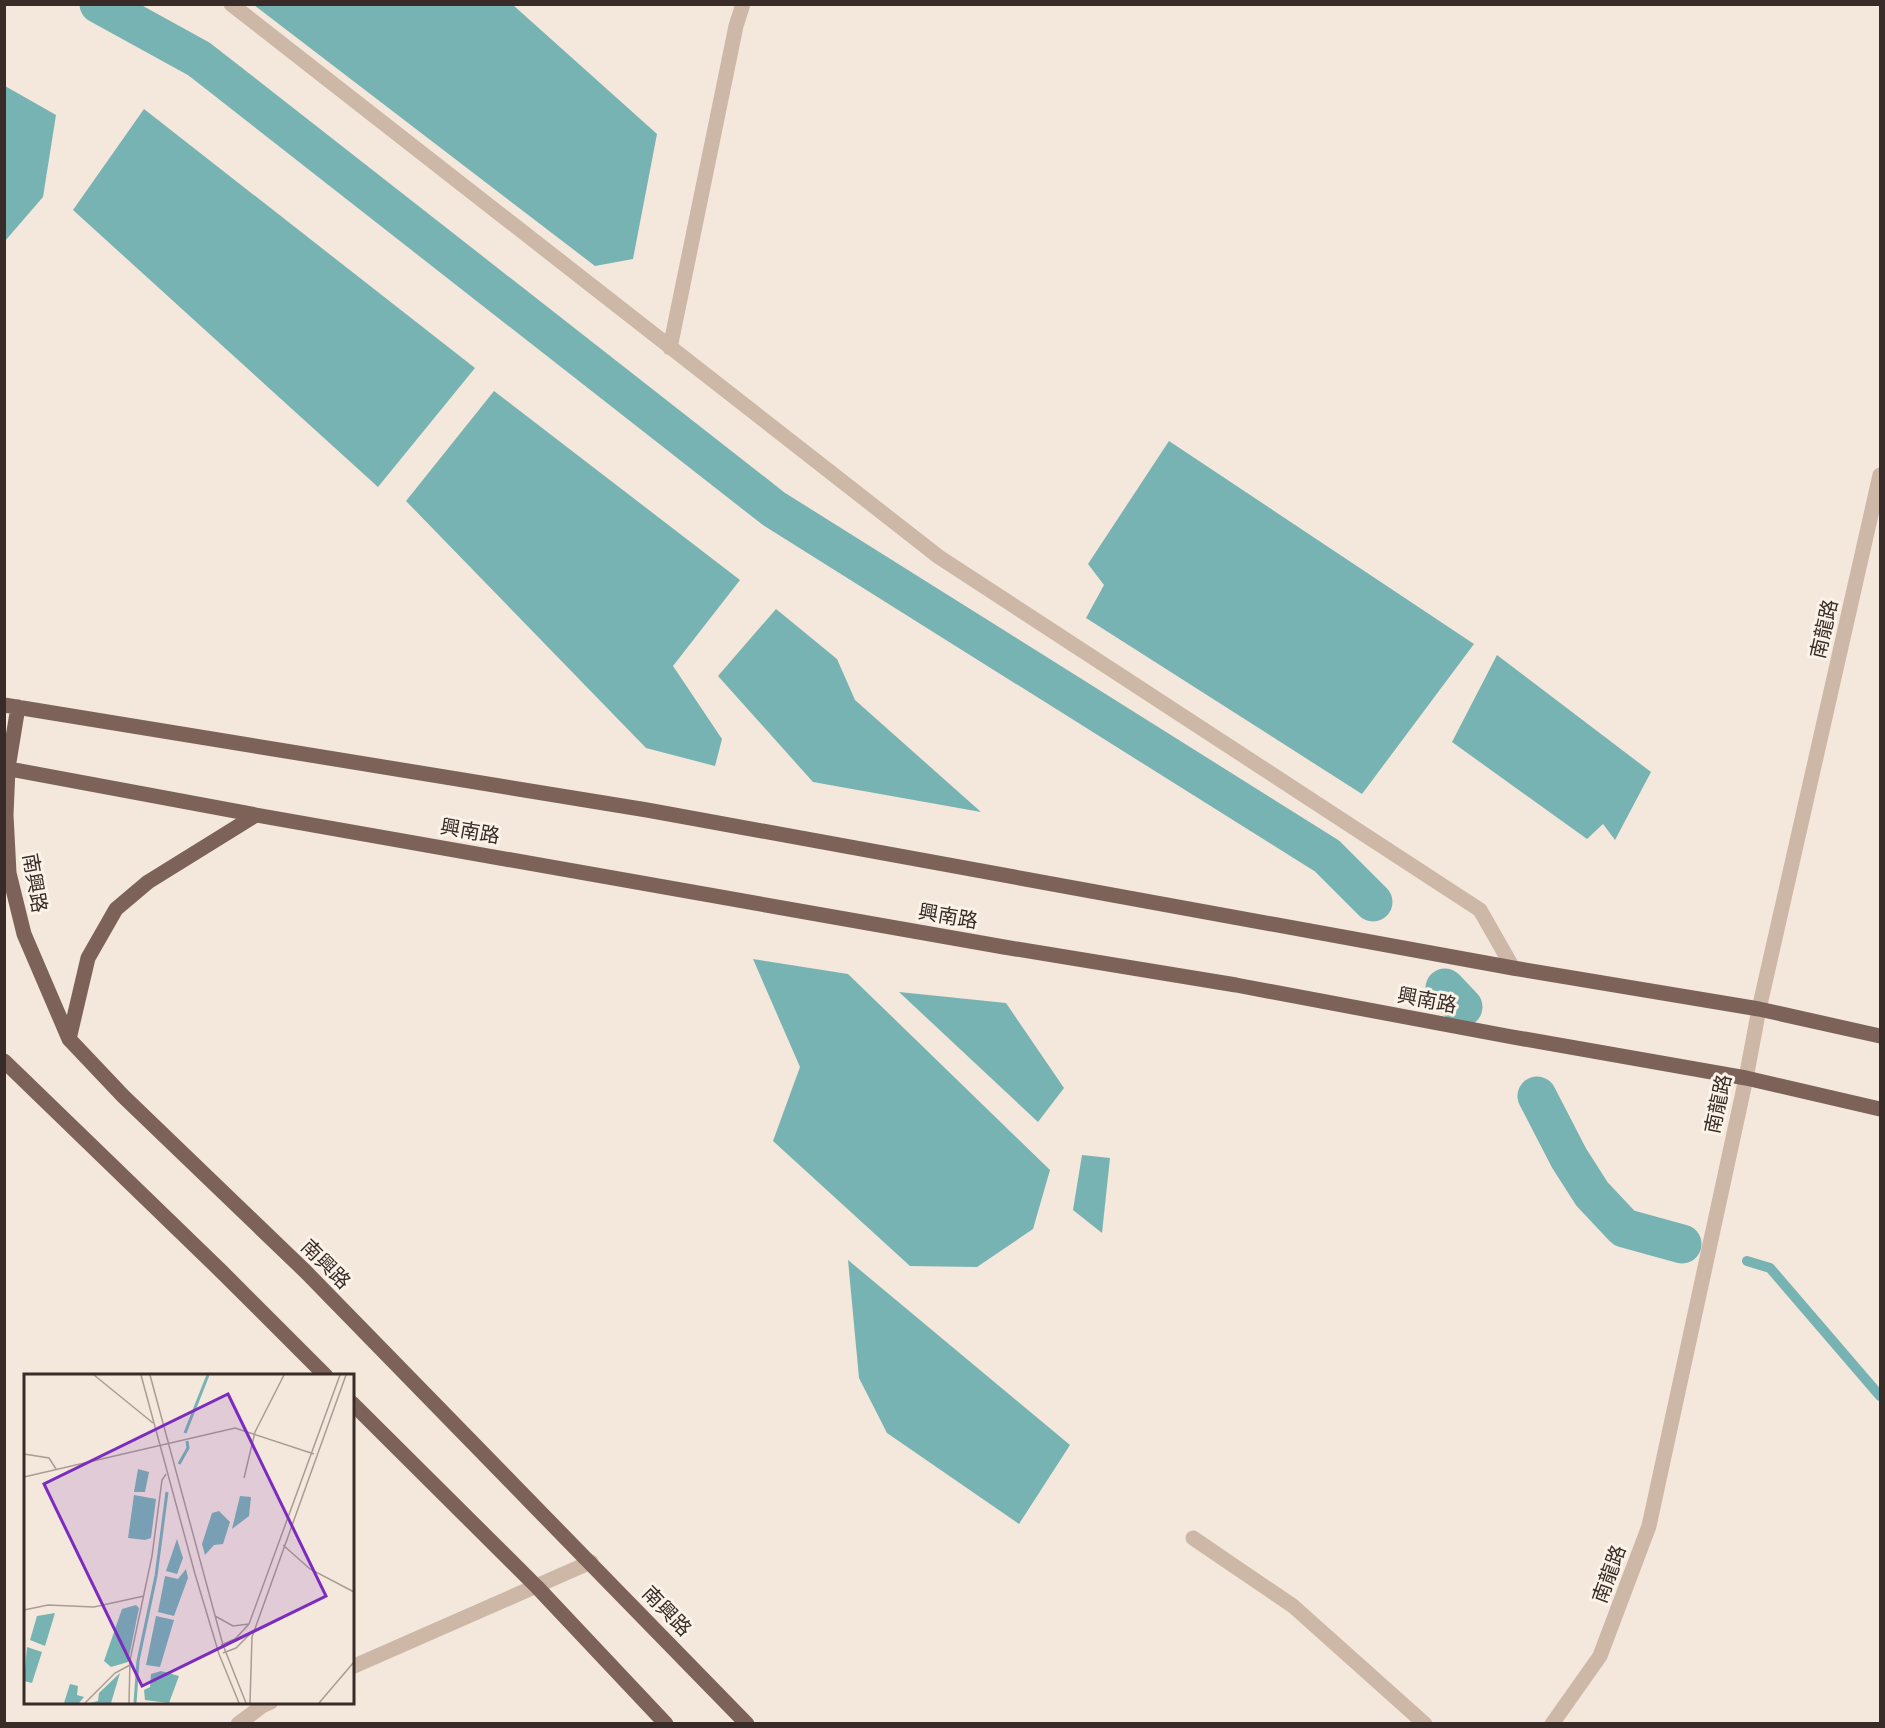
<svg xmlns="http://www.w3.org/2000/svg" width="1885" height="1728" viewBox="0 0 1885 1728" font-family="'IBM Plex Sans','Noto Sans TC',sans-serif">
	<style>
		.water { fill: #78b3b3 }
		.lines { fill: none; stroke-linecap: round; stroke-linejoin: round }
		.stream { stroke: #78b3b3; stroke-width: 10 }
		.canal { stroke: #78b3b3; stroke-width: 39 }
		.service { stroke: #cdb7a6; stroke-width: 15 }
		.minor { stroke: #cdb7a6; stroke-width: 15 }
		.primary { stroke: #7c6258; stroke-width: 15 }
		.labels { text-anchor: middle; stroke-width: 6; stroke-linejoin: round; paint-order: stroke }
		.street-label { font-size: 20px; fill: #392c28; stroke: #fbf2e8 }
		.inset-river { fill: none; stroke: #78b3b3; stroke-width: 3 }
		.inset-road { fill: none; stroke: #a99c93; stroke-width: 1.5 }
		.view { fill: #7b2cbf; fill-opacity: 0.15; stroke: #7b2cbf; stroke-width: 3 }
		.inset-edge { fill: none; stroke: #392c28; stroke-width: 3 }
	</style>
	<rect width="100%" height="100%" fill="#f4e7db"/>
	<path class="water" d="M254 5H513L657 134 633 259 595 266Z
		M5 86 56 115 43 197 5 241Z
		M144 109 475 368 378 487 73 210Z
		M494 391 740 580 673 666 722 739 715 766 646 748 406 501Z
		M1169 441 1474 644 1362 794 1086 618 1104 585 1088 564Z
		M776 609 837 659 855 700 981 812 813 782 718 676Z
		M1497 655 1651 772 1615 840 1603 824 1587 839 1452 742Z
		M753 959 848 974 1050 1170 1033 1229 977 1267 910 1266 773 1141 800 1067Z
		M899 992 1006 1003 1064 1088 1038 1122Z
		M1082 1155 1110 1158 1102 1233 1073 1210Z
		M848 1260 1070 1445 1019 1524 887 1433 859 1378Z"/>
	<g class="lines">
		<path class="stream" d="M1747 1261 1770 1268 1880 1396"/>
		<path class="canal" d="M99 4 199 59 774 509 1327 856 1373 902
			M1445 988 1463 1007
			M1537 1096 1569 1158 1592 1194 1624 1228 1682 1244"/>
		<path class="service" d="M231 4 939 557 1480 910 1513 968
			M670 348 736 26 743 4
			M1193 1538 1293 1606 1425 1724"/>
		<path class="minor" d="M352 1667 591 1562
			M238 1724 262 1706 271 1702
			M1552 1724 1600 1656 1649 1526 1746 1078 1759 1009 1880 475"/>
		<path class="primary" d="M4 705 647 810 1513 968 1759 1009 1880 1036
			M18 707 8 768 6 815 9 873 24 934 69 1039 123 1096 306 1272 747 1724
			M4 768 256 815 1004 947 1236 985 1507 1036 1746 1078 1880 1109
			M69 1039 88 958 116 909 148 882 256 815
			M4 1061 223 1273 326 1376
			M352 1403 537 1587 666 1724"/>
	</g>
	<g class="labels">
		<g class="street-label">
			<text transform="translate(1824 629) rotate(-77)" y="7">南龍路</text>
			<text transform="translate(470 831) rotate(10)" y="7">興南路</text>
			<text transform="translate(35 883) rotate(80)" y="7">南興路</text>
			<text transform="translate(948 916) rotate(10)" y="7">興南路</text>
			<text transform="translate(1427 1000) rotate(11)" y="7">興南路</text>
			<text transform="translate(1718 1104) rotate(-78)" y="7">南龍路</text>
			<text transform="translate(326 1264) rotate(45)" y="7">南興路</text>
			<text transform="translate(1609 1574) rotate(-70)" y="7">南龍路</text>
			<text transform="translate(667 1611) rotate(46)" y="7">南興路</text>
		</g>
	</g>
	<g transform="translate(24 1374)">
		<rect width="330" height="330" fill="#f4e7db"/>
		<path d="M114 95 125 98 121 118H110ZM110 121 132 125 127 164 121 166 104 164ZM216 122 227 123 225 142 208 155ZM195 137 206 148 199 170 190 171 181 181 178 170 188 139ZM153 165 159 184 153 200 142 197ZM162 195 164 204 150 242 134 238 141 202 154 205ZM112 231 115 234 104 288 87 293 80 287 98 235ZM31 239 21 272 6 266 13 242ZM132 242 150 246 136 293 122 291ZM3 273 18 278 8 309 0 307ZM137 297 155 302 145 329 121 326 120 316 126 313 127 300ZM96 299 87 329H66L74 327 75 319ZM46 310 54 312 53 321 60 323 55 329H40Z" fill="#78b3b3"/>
		<path class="inset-river" d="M161 59 184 1M155 90 164 74 163 67M111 329 114 287 132 202 143 118"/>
		<path class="inset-road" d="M70 1 129 49M117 1 171 200 195 280 215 329M126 1 199 271 222 329M0 80 25 84 32 95M0 103 211 54 290 80M220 104 231 58 260 1M259 171 286 195 330 218M0 236 24 231 70 233 120 222M191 242 209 252 225 250M197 271 211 265 225 250 316 1M199 279 212 274 230 256M61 329 91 299 106 291M105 329 106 286 128 182 138 106 142 100M226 329 228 263 322 1M295 329 330 288"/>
		<path class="view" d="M204 20 302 222 118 312 20 110Z"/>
		<rect width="330" height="330" class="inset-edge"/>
	</g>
	<rect width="1885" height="1728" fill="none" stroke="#392c28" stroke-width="12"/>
</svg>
